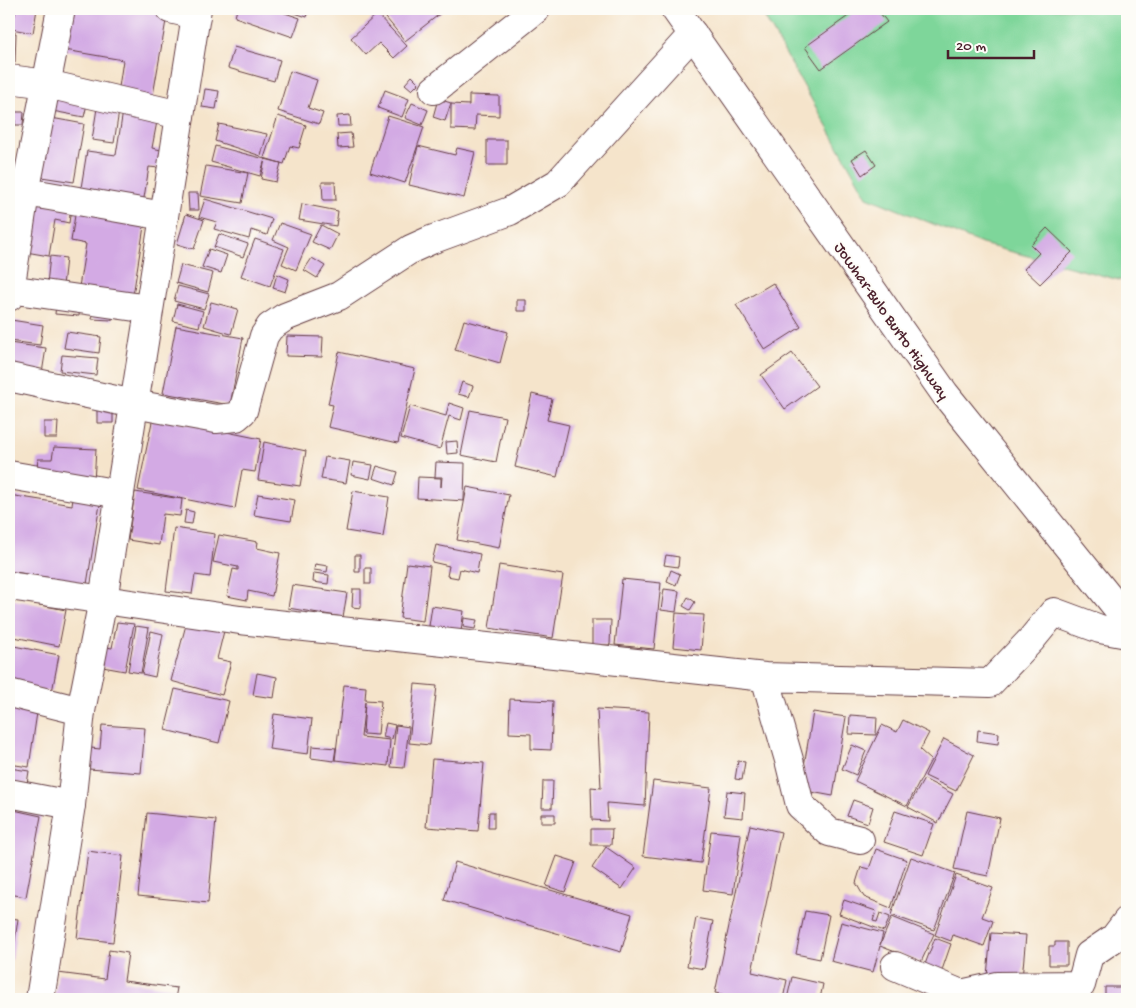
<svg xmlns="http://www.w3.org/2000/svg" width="1136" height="1008" viewBox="0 0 1136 1008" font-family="'Gochi Hand',sans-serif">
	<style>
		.green { fill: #7ed69a; stroke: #647a62 }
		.building { fill: #d3aae4 }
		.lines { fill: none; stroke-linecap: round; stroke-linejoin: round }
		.minor-casing { stroke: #643d43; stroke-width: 30 }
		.tertiary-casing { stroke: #643d43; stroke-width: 30 }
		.primary-casing { stroke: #643d43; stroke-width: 30 }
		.minor { stroke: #fff; stroke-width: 28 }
		.tertiary { stroke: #fff; stroke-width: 28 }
		.primary { stroke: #fff; stroke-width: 28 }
		.labels { text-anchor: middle; stroke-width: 4; stroke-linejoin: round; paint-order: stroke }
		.street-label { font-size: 16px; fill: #4a1f2b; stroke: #fdfcf7 }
	</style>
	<rect width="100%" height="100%" fill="#fdfcf7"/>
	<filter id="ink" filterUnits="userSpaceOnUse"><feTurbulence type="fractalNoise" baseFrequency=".02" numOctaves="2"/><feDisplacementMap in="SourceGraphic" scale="10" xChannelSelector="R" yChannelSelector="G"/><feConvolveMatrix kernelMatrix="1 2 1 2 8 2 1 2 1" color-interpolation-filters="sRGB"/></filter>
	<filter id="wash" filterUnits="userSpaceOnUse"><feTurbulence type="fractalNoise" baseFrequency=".0096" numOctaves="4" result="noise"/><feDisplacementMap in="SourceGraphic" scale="20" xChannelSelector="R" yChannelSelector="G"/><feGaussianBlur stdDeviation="1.12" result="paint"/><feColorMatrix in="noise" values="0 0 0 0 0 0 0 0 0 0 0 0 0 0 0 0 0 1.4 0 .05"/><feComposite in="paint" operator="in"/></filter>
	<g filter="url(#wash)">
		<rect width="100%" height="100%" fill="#f5e4cb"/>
		<path class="green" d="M760 9H1127V282L982 244 867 197Z"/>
		<g id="blocks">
			<path class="building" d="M16 9H37L33 33 12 29Z
				M66 9H133L167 15 152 101 118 94 123 60 59 49Z
				M237 9H273L300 18 293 37 235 17Z
				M282 9H309L307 17Z
				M387 9H446L405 41 382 13Z
				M858 9H877L887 22 821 69 805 47Z
				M377 14 407 46 394 58 379 43 366 55 351 38Z
				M9 33H16L15 62H9Z
				M234 47 280 60 274 81 228 68Z
				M290 71 317 80 308 108 323 113 319 124 278 111Z
				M412 76 419 83 412 90 405 84Z
				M205 89 219 91 216 109 202 107Z
				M385 90 409 99 402 117 378 108Z
				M469 95 499 96V116L476 115 475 130 451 129V104L469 105Z
				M50 96 87 104 84 117 47 110Z
				M438 99 451 103 445 121 433 117Z
				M412 103 428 110 422 125 405 118Z
				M97 108 119 111 114 143 92 140Z
				M123 111 158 116 152 148 161 150 159 168 149 167 143 204 80 194 87 151 116 155Z
				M15 112H24L23 125H15Z
				M350 115 351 126H338L337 116Z
				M278 116 306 125 299 148 290 146 284 164 264 158Z
				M388 116 424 127 405 183 370 172Z
				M46 117 84 124 74 182 35 176Z
				M219 124 267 134 261 156 215 141Z
				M351 133 353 147 338 148 337 134Z
				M487 140H507V165H487Z
				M215 146 265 159 260 176 211 162Z
				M418 146 455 155 457 148 475 152 464 198 409 185Z
				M866 150 876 165 862 175 852 159Z
				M265 159 281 163 276 182 261 179Z
				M206 166 248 173 242 203 200 196Z
				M322 182H335L336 200H323Z
				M188 193H198L199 210H189Z
				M205 199 272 219 267 235 251 230 249 239 214 229 217 222 199 217Z
				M34 202 71 208 69 223 55 220 49 256 26 252Z
				M302 204 338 211 336 226 299 220Z
				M76 209 145 220 132 302 78 293 86 244 71 241Z
				M186 214 204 220 194 249 177 244Z
				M280 223 311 234 296 270 282 264 289 247 273 240Z
				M321 225 338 234 330 250 312 242Z
				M1047 228 1072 252 1040 284 1024 269 1039 253 1031 245Z
				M219 234 248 244 243 257 214 247Z
				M255 239 284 249 270 286 241 276Z
				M209 249 227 255 221 273 202 267Z
				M50 256 66 258 63 286 47 284Z
				M312 258 325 266 317 278 304 270Z
				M181 265 213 273 208 292 176 283Z
				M277 274 289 279 285 292 273 288Z
				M773 283 801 327 765 350 736 305Z
				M178 286 209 294 204 309 174 301Z
				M517 300H526V311H517Z
				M211 302 238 309 231 334 204 326Z
				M56 304 80 306 79 316 55 314Z
				M177 304 203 311 199 327 173 321Z
				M93 311 112 312V320L92 319Z
				M11 320 43 325 40 345 9 341Z
				M464 320 508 332 500 363 455 350Z
				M176 326 243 338 230 405 163 393Z
				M67 332 101 337 99 353 64 348Z
				M287 336 323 337 322 357 286 356Z
				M9 343 46 348 42 373 9 368Z
				M339 352 415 369 398 443 328 427 333 405 328 404Z
				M792 353 817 386 785 409 761 375Z
				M62 355 98 358 96 375 60 371Z
				M462 382 473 386 469 397 458 394Z
				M532 394 552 399 547 420 569 425 557 477 515 467Z
				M449 403 464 408 461 420 449 416 440 449 401 438 410 406 446 416Z
				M97 408H113V423H97Z
				M470 410 505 417 496 462 461 455Z
				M153 417 261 439 255 472 242 470 235 509 138 490Z
				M44 422H58L57 438H44Z
				M457 441 458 453 447 454 446 442Z
				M264 442 306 451 300 486 258 480Z
				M54 447 96 449 94 482 36 476 38 459H52Z
				M325 457 350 461 346 483 321 479Z
				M353 462 373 465 370 479 351 475Z
				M436 462 465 463 464 501 417 498 418 477 441 478V487L442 477H435Z
				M377 466 398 472 394 485 373 478Z
				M467 487 509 495 499 548 457 540Z
				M353 491 389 497 383 537 346 531Z
				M135 492 182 499 180 516 163 514 159 545 128 540Z
				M74 494 101 498 87 584 9 571V495L72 505Z
				M258 494 295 500 291 521 254 515Z
				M186 510 194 512 192 524 184 523Z
				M174 528 215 534 210 577 195 575 192 594 166 591Z
				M219 535 258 542 257 548 280 553 272 596 248 591 247 600 227 596 233 569 238 570V567L213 562Z
				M436 545 480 554 477 573 460 569 458 578 447 576 449 566 432 562Z
				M355 555H360V572H355Z
				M666 555 679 557 678 567 664 565Z
				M407 563 430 566 423 621 400 618Z
				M315 564 328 566 327 572 314 570Z
				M499 565 563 575 553 638 489 628Z
				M365 568H371V584H365Z
				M671 570 680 574 676 585 667 581Z
				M314 573 329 575 328 584 313 582Z
				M622 579 661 583 654 649 615 645Z
				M292 585 347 593 343 617 288 608Z
				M353 589H361V608L352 607Z
				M664 589 679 591 676 612 661 610Z
				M688 597 695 602 690 610 683 606Z
				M9 599 66 610 59 646 9 636Z
				M432 606 464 611 461 631 429 626Z
				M676 613 704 615 701 650 673 647Z
				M464 618 477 620 475 629 463 627Z
				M592 620H611L610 645H592Z
				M187 621 224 631 217 659 231 662 222 695 171 681Z
				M117 622 134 624 125 671 97 666 101 646 112 648Z
				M136 626 149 628 141 673 128 671Z
				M151 631 163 634 155 677 142 674Z
				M9 645 59 655 52 692 9 684 11 675 9 674Z
				M257 673 277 677 274 698 253 695Z
				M415 684 437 686 430 745 409 743Z
				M344 685 366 687 365 700 381 701 378 735 363 734 365 702 361 737 390 740 388 766 335 760Z
				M175 689 229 701 219 743 165 730Z
				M9 695 39 699 29 767 9 764Z
				M510 699 553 701 551 750 531 749V734L509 733Z
				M597 709 649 712 645 806 607 803 608 821 592 820 591 787 601 788Z
				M813 712 846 717 833 796 800 790Z
				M274 714 312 719 308 754 269 749Z
				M850 715 877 717 876 735 849 734Z
				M903 720 929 733 920 750 931 760 907 806 855 781 882 725 897 732Z
				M386 723 395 725 392 739 383 737Z
				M102 725 145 728 141 773 89 769 91 748 100 749Z
				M396 725 409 727 404 768 391 767Z
				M978 730 999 733 998 744 977 741Z
				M944 739 974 755 956 791 925 776Z
				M852 745 866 751 856 775 842 769Z
				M312 746 336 748 334 761 311 758Z
				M432 759 484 763 478 831 426 827Z
				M738 761 745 762 742 780 735 779Z
				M9 768 29 771 27 784 9 782Z
				M924 779 953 794 938 823 908 807Z
				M543 781H553L552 808H542Z
				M653 781 711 788 701 863 643 856Z
				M727 791 745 793 743 818 724 816Z
				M853 800 873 807 868 823 847 816Z
				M9 809 41 816 26 897 9 894Z
				M895 811 934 824 923 855 884 842Z
				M967 811 1000 818 988 876 954 869Z
				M489 812H494V828H488Z
				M147 813 216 820 208 903 138 896Z
				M541 814H555V823H541Z
				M750 825 781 832 752 972 787 980 783 999H747L715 993Z
				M591 829H612L611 845H591Z
				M711 831 741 834 733 894 703 890Z
				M606 847 636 868 622 889 592 868Z
				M876 849 907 860 891 908 864 897 856 883 861 867 869 869Z
				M88 851 123 856 113 942 77 938Z
				M557 856 576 862 565 892 546 886Z
				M911 857 955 873 934 930 891 915Z
				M455 862 632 914 621 952 444 900Z
				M956 875 993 888 982 917 993 921 984 946 953 935 951 941 935 935Z
				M844 900 876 911 873 921 877 922 880 913 890 917 884 931 839 914Z
				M805 911 829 915 820 959 796 954Z
				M892 917 934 934 921 962 880 946 873 972 831 961 841 922 883 933 880 945Z
				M9 918 18 919 12 960 9 959Z
				M696 918 713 921 704 969 687 966Z
				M991 933 1026 935 1022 979 987 976Z
				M935 938 951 944 941 973 924 967Z
				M1055 942H1067V965H1049V946H1055Z
				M109 950 128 953 124 981 177 988 175 999H54L58 973 105 979Z
				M792 977 823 984 820 999H787Z
				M1105 987H1127V999H1105Z"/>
		</g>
	</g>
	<g filter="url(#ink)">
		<use href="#blocks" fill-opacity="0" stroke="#643d43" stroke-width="1"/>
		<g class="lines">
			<defs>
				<path id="minor" d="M170 9 196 15
					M9 79 47 84 180 115
					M434 90 536 9
					M9 189 164 216
					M9 289 149 309
					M9 297 25 193 61 9
					M9 377 134 404 216 419 236 417 243 411 264 336 270 327 285 317 339 296 411 249 431 240 510 211 558 183 693 34
					M9 475 120 494
					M9 586 240 620 765 677 990 683 1031 640 1054 612 1100 629 1127 634
					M765 677 789 760 800 805 829 832 860 840
					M9 693 81 711
					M9 793 71 805
					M895 966 961 994
					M959 999 961 994 997 986 1081 985 1089 955 1114 938 1127 921"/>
				<path id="tertiary" d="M40 999 71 805 81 711 103 600 197 9"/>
				<path id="primary" d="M675 9 945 394 1127 620"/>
			</defs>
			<use href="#minor" class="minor-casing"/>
			<use href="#tertiary" class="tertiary-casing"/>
			<use href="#primary" class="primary-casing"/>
			<use href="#minor" class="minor"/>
			<use href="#tertiary" class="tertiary"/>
			<use href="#primary" class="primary"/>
		</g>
	</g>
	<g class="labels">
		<g class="street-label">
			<text transform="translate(893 320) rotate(55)" y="6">Jowhar-Bulo Burto Highway</text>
		</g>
	</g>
	<rect width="1136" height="1008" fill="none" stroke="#fdfcf7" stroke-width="30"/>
	<path d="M948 50v8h86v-8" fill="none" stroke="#4a1f2b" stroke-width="2.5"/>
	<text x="956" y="50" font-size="15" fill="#4a1f2b" stroke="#fdfcf7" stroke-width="4" paint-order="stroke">20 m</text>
</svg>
